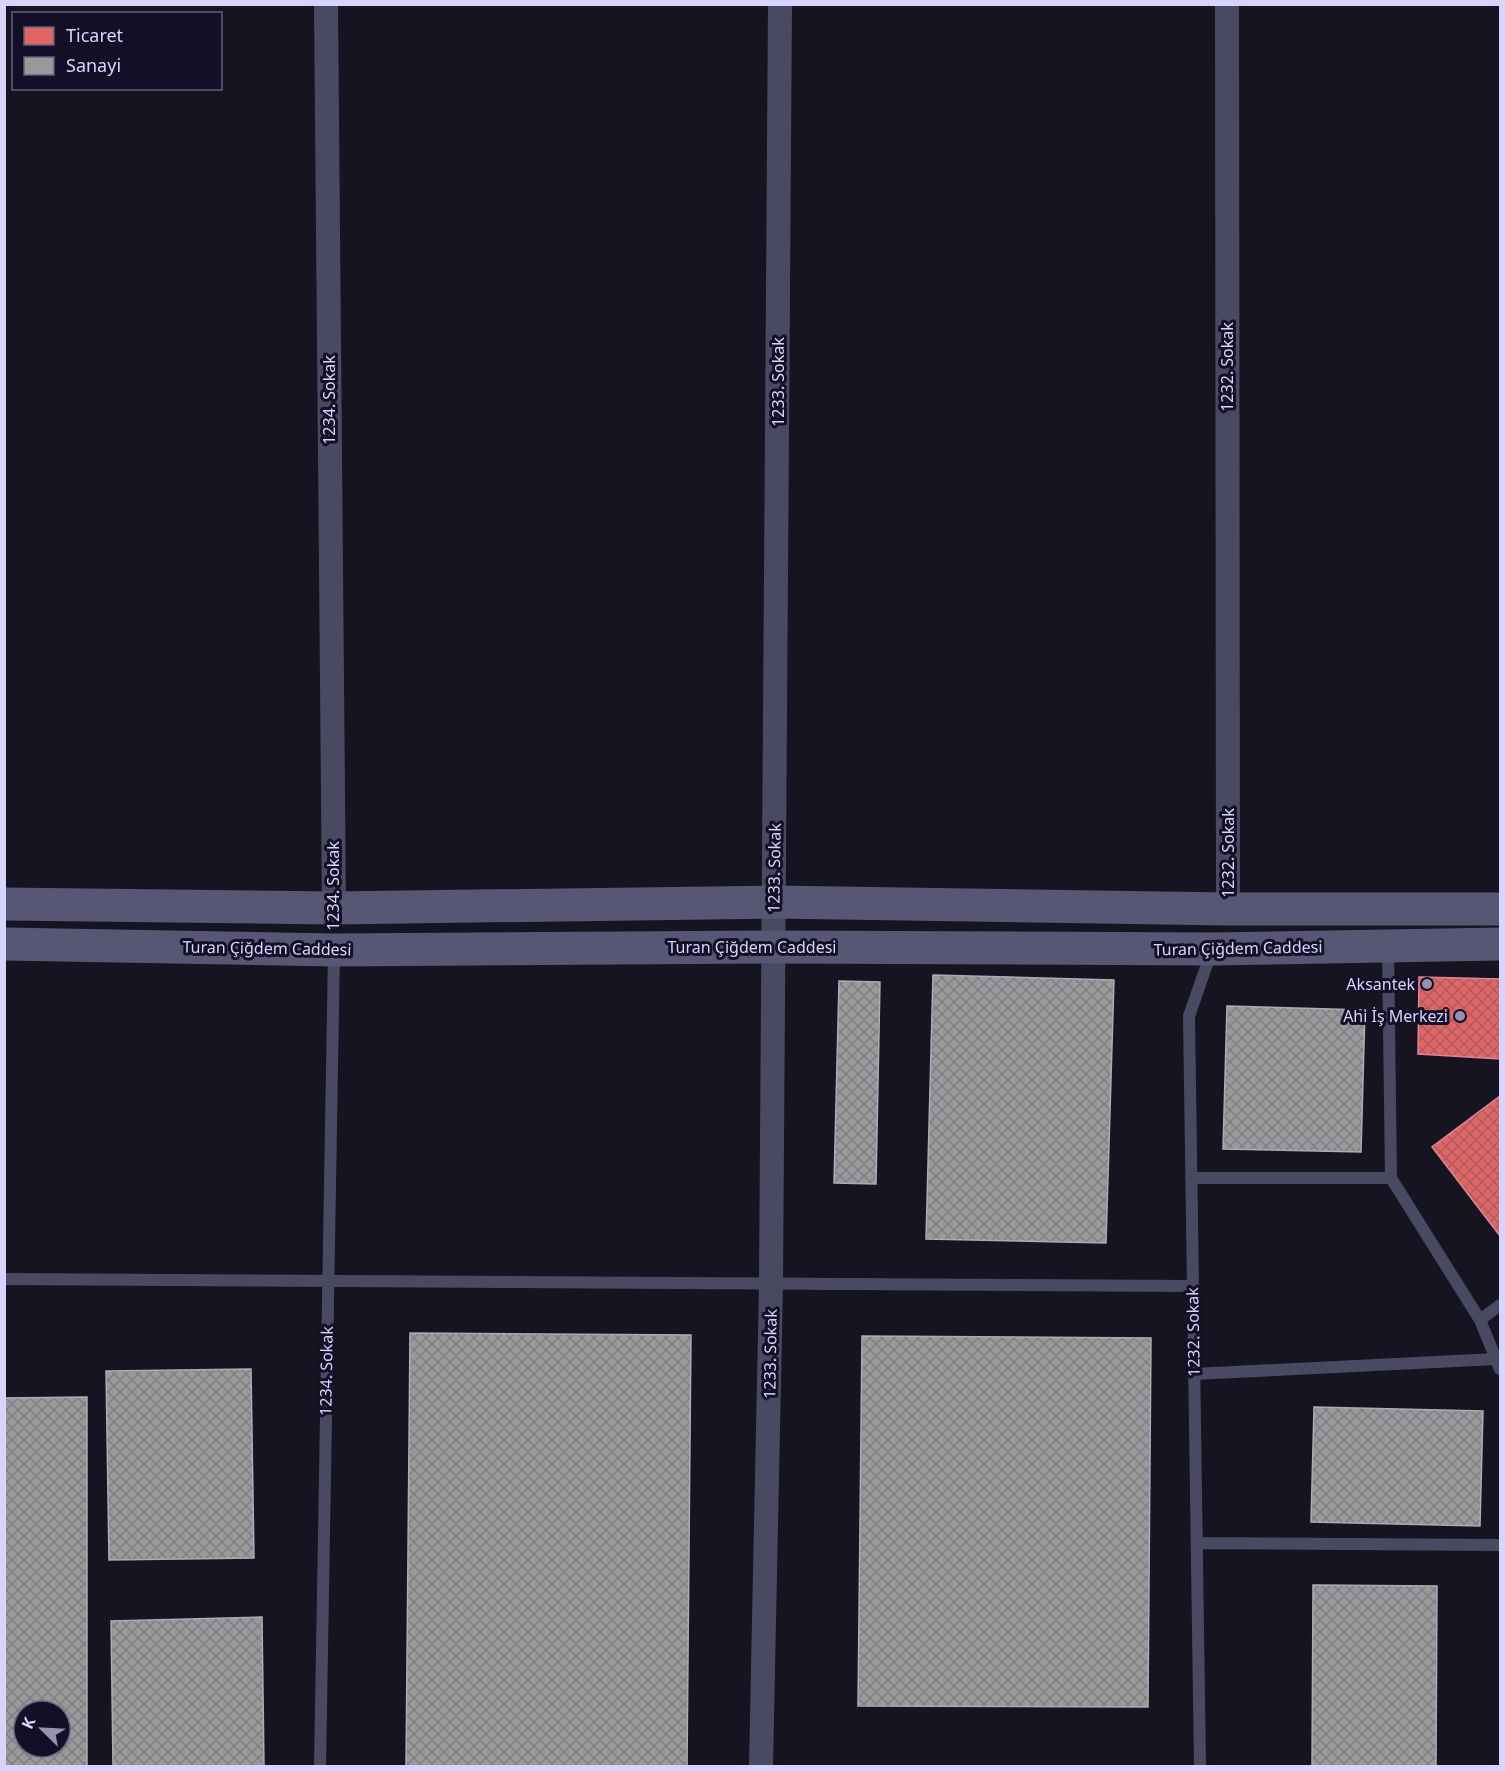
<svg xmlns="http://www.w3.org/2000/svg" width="1505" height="1771" viewBox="0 0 1505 1771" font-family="'Noto Sans',sans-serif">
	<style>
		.shops { fill: url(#shops-cross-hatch); stroke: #de8794; stroke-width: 1.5 }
		.industry { fill: url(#industry-cross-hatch); stroke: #acabb8; stroke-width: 1.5; fill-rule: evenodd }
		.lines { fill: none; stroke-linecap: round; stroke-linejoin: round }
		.lane { stroke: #4a4962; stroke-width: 12 }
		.street { stroke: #4a4962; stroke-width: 24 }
		.secondary { stroke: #575674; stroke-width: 33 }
		.poi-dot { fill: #9591b1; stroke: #130f26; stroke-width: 2 }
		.labels { text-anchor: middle; stroke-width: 6; stroke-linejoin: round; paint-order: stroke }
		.street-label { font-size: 16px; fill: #d9d4ff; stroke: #130f26 }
		.poi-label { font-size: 16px; fill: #d9d4ff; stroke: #130f26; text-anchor: end }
	</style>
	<defs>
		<pattern id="shops-cross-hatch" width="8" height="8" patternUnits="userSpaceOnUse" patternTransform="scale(1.5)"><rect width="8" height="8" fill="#e06666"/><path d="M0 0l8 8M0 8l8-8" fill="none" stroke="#b05b5e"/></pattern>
		<pattern id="industry-cross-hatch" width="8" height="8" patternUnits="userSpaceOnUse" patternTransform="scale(1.5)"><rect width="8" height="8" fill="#999"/><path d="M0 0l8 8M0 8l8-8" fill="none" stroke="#7f7e82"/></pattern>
	</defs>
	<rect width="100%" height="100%" fill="#161421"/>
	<path class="shops" d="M1419 977 1500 979V1059L1418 1054Z
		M1500 1096V1236L1432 1147Z"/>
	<path class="industry" d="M933 975 1114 980 1106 1243 926 1239Z
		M839 981 880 982 876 1184 834 1183Z
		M1227 1006 1365 1010 1361 1152 1223 1149Z
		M410 1333 691 1335 687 1766H406Z
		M862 1336 1151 1338 1148 1707 858 1706Z
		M251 1369 254 1558 109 1560 106 1371Z
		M87 1397V1766H4V1398ZM24 1711H60V1747H24Z
		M1314 1407 1483 1411 1480 1526 1311 1522Z
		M1313 1585 1437 1586 1436 1766H1312Z
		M262 1617 264 1766H113L111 1621Z"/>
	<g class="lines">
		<path class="lane" d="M1388 947 1391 1178 1480 1320 1500 1369
			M1191 1178H1391
			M4 1279 1192 1286
			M1480 1320 1500 1305
			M1194 1374 1496 1359
			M1197 1543 1500 1545
			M320 1766 334 952
			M1200 1766 1189 1016 1212 950"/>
		<path class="street" d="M326 4 334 908
			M1227 4 1228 909
			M761 1766 771 1284 780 4"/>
		<path class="secondary" d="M4 904 334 908 774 902 1228 909H1500
			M4 944 334 950 773 947 1213 949 1500 944"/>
	</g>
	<g class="poi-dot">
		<circle cx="1427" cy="984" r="6"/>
		<circle cx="1460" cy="1016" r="6"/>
	</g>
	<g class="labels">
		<g class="street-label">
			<text transform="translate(1227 367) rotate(-90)" y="6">1232. Sokak</text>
			<text transform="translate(778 382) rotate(-90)" y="6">1233. Sokak</text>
			<text transform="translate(329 400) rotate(-90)" y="6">1234. Sokak</text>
			<text transform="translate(1228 853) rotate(-90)" y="6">1232. Sokak</text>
			<text transform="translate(774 868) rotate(-89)" y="6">1233. Sokak</text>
			<text transform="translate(333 886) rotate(-90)" y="6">1234. Sokak</text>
			<text x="752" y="953">Turan Çiğdem Caddesi</text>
			<text transform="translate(267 948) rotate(1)" y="6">Turan Çiğdem Caddesi</text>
			<text transform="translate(1238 948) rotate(-1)" y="6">Turan Çiğdem Caddesi</text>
			<text transform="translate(1193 1332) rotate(-91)" y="6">1232. Sokak</text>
			<text transform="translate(770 1354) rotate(-89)" y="6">1233. Sokak</text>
			<text transform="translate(326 1371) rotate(-89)" y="6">1234. Sokak</text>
		</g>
		<g class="poi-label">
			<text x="1415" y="990">Aksantek</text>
			<text x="1448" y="1022">Ahi İş Merkezi</text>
		</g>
	</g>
	<rect width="1505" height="1771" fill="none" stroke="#d9d4ff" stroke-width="12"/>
	<rect x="12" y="12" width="210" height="78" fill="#130f26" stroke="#625e7d" stroke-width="1.5"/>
	<rect x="24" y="27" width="30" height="18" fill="#e06666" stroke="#625e7d" stroke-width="1.5"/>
	<text x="66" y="42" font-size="18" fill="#d9d4ff">Ticaret</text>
	<rect x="24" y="57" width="30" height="18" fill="#999999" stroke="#625e7d" stroke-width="1.5"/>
	<text x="66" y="72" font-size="18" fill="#d9d4ff">Sanayi</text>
	<g transform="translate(42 1729) rotate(294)"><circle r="28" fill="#130f26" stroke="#625e7d" stroke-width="1.5"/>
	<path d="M0-4.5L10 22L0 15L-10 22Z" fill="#9591b1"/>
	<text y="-9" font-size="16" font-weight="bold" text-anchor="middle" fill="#d9d4ff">K</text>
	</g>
</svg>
